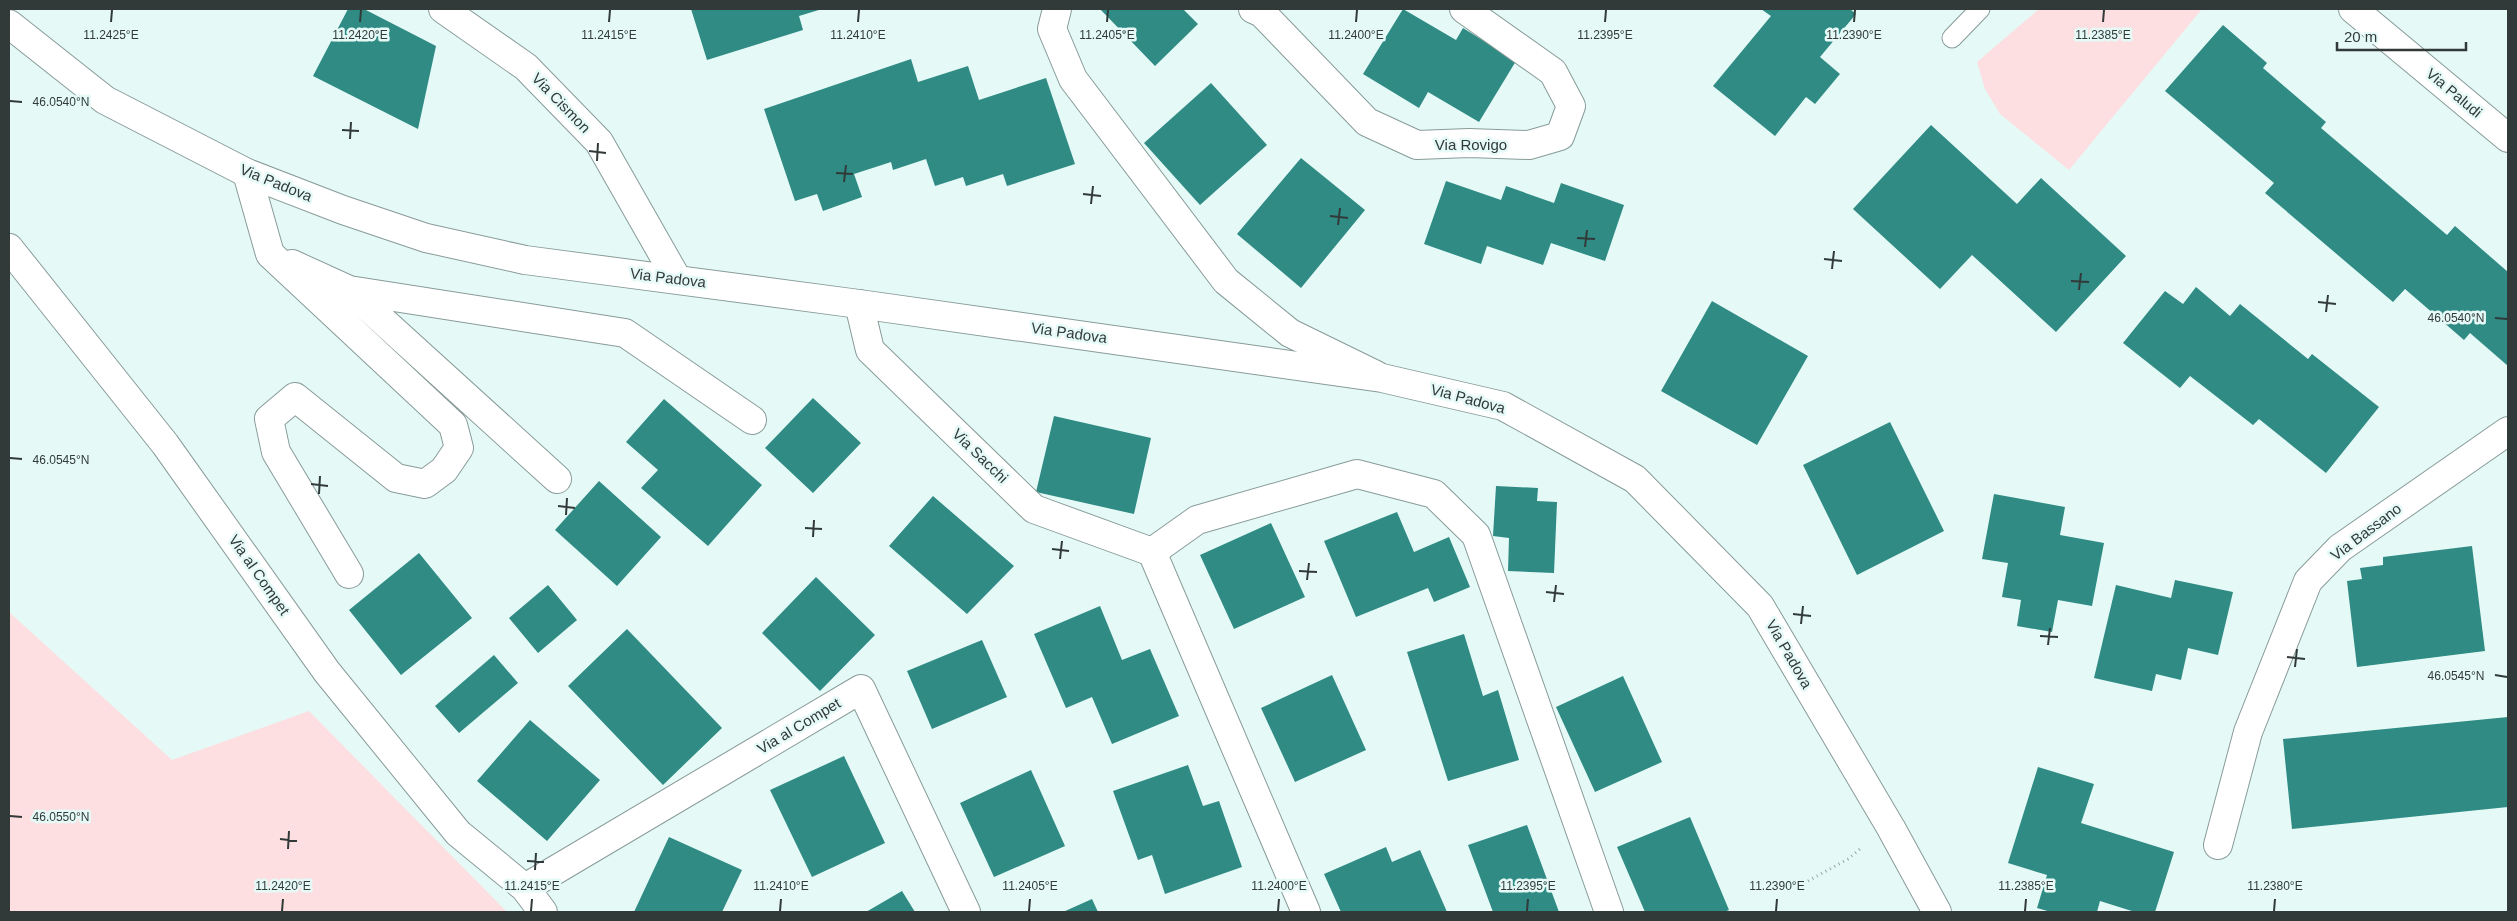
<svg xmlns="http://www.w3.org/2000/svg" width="2517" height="921" viewBox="0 0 2517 921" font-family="Helvetica,sans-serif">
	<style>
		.green { fill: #fddee1 }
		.building { fill: #2f8b84 }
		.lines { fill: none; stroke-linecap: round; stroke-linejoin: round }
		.service-casing { stroke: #889b99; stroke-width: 21 }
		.minor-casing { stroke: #889b99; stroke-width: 30 }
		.secondary-casing { stroke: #889b99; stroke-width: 30 }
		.path { stroke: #97a6a4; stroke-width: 3; stroke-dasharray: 1 4; stroke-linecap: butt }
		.service { stroke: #fff; stroke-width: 19 }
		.minor { stroke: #fff; stroke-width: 28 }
		.secondary { stroke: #fff; stroke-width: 28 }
		.ticks { fill: none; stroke: #323a39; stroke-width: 2 }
		.labels { text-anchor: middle; stroke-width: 5; stroke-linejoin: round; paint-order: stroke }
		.street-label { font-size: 15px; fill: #323a39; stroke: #e5faf7 }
		.ticks-label { font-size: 12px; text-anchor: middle; fill: #323a39; stroke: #e5faf7; stroke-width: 5; stroke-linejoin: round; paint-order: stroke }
	</style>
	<rect width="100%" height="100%" fill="#e5faf7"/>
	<path class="green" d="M2039 9H2202L2069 170 2000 114 1985 89 1977 62Z
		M9 612 172 760 309 711 507 912H9Z"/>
	<path class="building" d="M348 9H364L436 46 418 129 313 76Z
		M691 9H822L799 16 803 30 707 60Z
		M1100 9H1183L1198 24 1155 66Z
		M1403 9 1456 40 1463 28 1516 61 1479 122 1428 92 1419 108 1363 74Z
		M1761 9H1850L1856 14 1820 57 1840 74 1815 104 1806 97 1775 136 1713 86 1771 16Z
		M2223 25 2267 63 2263 68 2326 122 2321 128 2447 235 2455 226 2508 272V366L2470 333 2464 340 2405 289 2393 302 2265 193 2274 183 2165 91Z
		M911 59 918 82 968 66 979 100 1046 78 1075 164 1007 186 1003 174 966 186 963 177 935 186 926 159 893 170 891 162 854 174 862 197 823 211 817 194 795 201 764 109Z
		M1211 83 1267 145 1200 205 1144 143Z
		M1931 125 2017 204 2041 178 2126 256 2056 332 1972 255 1940 289 1853 209Z
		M1301 158 1365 210 1301 288 1237 234Z
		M1446 181 1501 200 1506 186 1554 203 1561 183 1624 205 1605 261 1551 243 1543 265 1487 246 1481 264 1424 244Z
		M2196 287 2230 316 2240 304 2308 359 2312 354 2379 407 2326 473 2259 419 2253 425 2190 376 2180 388 2123 343 2165 291 2183 304Z
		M1712 301 1808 356 1757 445 1661 391Z
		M813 398 861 443 813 493 765 448Z
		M664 399 762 485 708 546 641 488 658 470 626 442Z
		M1054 416 1151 438 1134 514 1036 492Z
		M1890 422 1944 531 1857 575 1803 465Z
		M599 481 661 537 617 586 555 530Z
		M1496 486 1538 488 1537 501 1557 502 1554 573 1508 571 1509 538 1493 536Z
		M1994 494 2065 507 2060 535 2104 543 2092 606 2058 600 2052 632 2017 626 2021 600 2002 597 2008 563 1982 559Z
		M933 496 1014 566 967 614 889 546Z
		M1397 512 1414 552 1449 537 1470 587 1434 602 1428 588 1356 617 1324 541Z
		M1271 523 1305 597 1234 629 1200 555Z
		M2472 546 2485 651 2357 667 2347 581 2362 579 2360 568 2383 565V557Z
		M419 553 472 618 401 675 349 610Z
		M816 577 875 635 820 691 762 633Z
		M2175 580 2233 592 2218 655 2188 648 2181 680 2156 674 2152 691 2094 678 2116 585 2171 598Z
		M548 585 577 620 538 653 509 618Z
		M1100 606 1122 660 1150 649 1179 716 1112 744 1092 697 1066 708 1034 634Z
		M627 629 722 728 663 785 568 686Z
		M1464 634 1483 696 1498 690 1519 760 1448 781 1407 652Z
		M982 640 1007 697 932 729 907 671Z
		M494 655 518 683 459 733 435 706Z
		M1332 675 1366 750 1295 782 1261 708Z
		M1623 676 1662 762 1595 792 1556 707Z
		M2508 717V807L2292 829 2283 739Z
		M530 720 600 780 547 841 477 781Z
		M844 756 885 843 812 877 770 790Z
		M1188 765 1203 806 1219 801 1242 867 1165 894 1152 855 1138 860 1113 791Z
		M2038 767 2094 784 2081 823 2174 852 2155 912H2135L2100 901 2097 912H2051L2037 908 2047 875 2008 863Z
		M1031 770 1065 846 994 877 960 803Z
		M1690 817 1729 910 1724 912H1645L1617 847Z
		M1527 825 1559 912H1493L1468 845Z
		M669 837 742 870 722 912H634Z
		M1386 847 1392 862 1420 850 1447 912H1341L1324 874Z
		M902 891 915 912H866Z
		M1092 899 1098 912H1063Z"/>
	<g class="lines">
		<defs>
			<path id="service" d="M1952 38 1980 9"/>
			<path id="minor" d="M443 9 526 67 599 142 677 279
				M1057 9 1052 29 1073 79 1226 281 1290 333 1376 375
				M1253 9 1262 13 1367 122 1417 145 1469 143 1529 145 1560 136 1571 106 1553 72 1464 9
				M2353 9 2508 138
				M247 173 270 254 453 425 459 448 444 470 425 484 396 478 295 397 269 419 276 452 349 574
				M9 248 165 444 327 672 458 833 525 888 543 912
				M292 264 349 290 625 333 752 420
				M349 290 557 479
				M859 304 870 350 1034 509 1152 552
				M2218 845 2248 732 2308 581 2340 548 2508 431
				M525 888 861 689 966 912
				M1306 912 1152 552 1197 520 1357 474 1434 494 1476 535 1609 912"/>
			<path id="secondary" d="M9 24 105 100 247 173 343 210 426 238 525 260 859 304 1382 378 1503 406 1635 479 1760 606 1891 828 1937 912"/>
		</defs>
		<use href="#service" class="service-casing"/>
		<use href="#minor" class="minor-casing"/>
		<use href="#secondary" class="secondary-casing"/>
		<path class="path" d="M1808 881 1848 859 1860 849"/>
		<use href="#service" class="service"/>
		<use href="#minor" class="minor"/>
		<use href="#secondary" class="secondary"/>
	</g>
	<path class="ticks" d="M111 22 112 10M360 22 361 10M609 22 610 10M858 22 859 10M1107 22 1108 10M1356 22 1357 10M1605 22 1606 10M1854 22 1855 10M2103 22 2104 10M10 101 22 102M342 130 359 131M350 139 351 122M589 151 606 153M597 161 598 143M836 173 853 174M844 182 846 165M1083 194 1101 196M1091 204 1093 186M1330 216 1348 218M1338 225 1340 208M1577 238 1595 239M1585 247 1587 230M1824 259 1842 261M1832 269 1834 251M2071 281 2089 282M2079 290 2081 273M2318 302 2336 304M2326 312 2328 295M2495 318 2507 319M10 458 22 459M311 484 328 486M319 494 320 476M558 506 575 508M566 515 567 498M805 528 822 529M813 537 814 520M1052 549 1069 551M1060 559 1062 541M1299 571 1317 572M1307 580 1309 563M1546 592 1564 594M1554 602 1556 585M1793 614 1811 616M1801 624 1803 606M2040 636 2058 637M2048 645 2050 628M2287 657 2305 659M2295 667 2297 649M2495 675 2507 677M10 816 22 817M280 839 297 841M288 849 289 831M527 861 544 862M535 870 536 853M282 911 283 899M531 911 532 899M780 911 781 899M1029 911 1030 899M1278 911 1279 899M1527 911 1528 899M1776 911 1777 899M2025 911 2026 899M2274 911 2275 899"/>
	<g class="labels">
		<g class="street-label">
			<text transform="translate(2454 93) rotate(40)" y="5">Via Paludi</text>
			<text transform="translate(561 103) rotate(46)" y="5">Via Cismon</text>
			<text x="1471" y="150">Via Rovigo</text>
			<text transform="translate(276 183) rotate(22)" y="5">Via Padova</text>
			<text transform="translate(668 278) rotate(7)" y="5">Via Padova</text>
			<text transform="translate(1069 333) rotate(8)" y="5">Via Padova</text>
			<text transform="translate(1468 399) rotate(15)" y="5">Via Padova</text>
			<text transform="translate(980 456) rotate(44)" y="5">Via Sacchi</text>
			<text transform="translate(2366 532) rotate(-37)" y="5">Via Bassano</text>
			<text transform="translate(259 575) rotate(55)" y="5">Via al Compet</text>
			<text transform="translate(1789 654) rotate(60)" y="5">Via Padova</text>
			<text transform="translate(799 726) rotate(-31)" y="5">Via al Compet</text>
		</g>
	</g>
	<g class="ticks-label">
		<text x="111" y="39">11.2425°E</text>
		<text x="360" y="39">11.2420°E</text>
		<text x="609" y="39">11.2415°E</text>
		<text x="858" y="39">11.2410°E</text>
		<text x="1107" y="39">11.2405°E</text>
		<text x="1356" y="39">11.2400°E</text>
		<text x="1605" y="39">11.2395°E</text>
		<text x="1854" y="39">11.2390°E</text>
		<text x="2103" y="39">11.2385°E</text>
		<text x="61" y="106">46.0540°N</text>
		<text x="2456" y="322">46.0540°N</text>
		<text x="61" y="464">46.0545°N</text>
		<text x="2456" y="680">46.0545°N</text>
		<text x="61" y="821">46.0550°N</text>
		<text x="283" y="890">11.2420°E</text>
		<text x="532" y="890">11.2415°E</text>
		<text x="781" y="890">11.2410°E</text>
		<text x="1030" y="890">11.2405°E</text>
		<text x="1279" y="890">11.2400°E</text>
		<text x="1528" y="890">11.2395°E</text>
		<text x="1777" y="890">11.2390°E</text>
		<text x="2026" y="890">11.2385°E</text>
		<text x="2275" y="890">11.2380°E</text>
	</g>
	<rect width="2517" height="921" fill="none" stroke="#323a39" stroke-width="20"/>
	<path d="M2337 42v8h129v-8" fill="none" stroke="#323a39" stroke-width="2.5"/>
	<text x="2344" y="42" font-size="15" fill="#323a39" stroke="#e5faf7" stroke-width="4" paint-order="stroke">20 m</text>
</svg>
